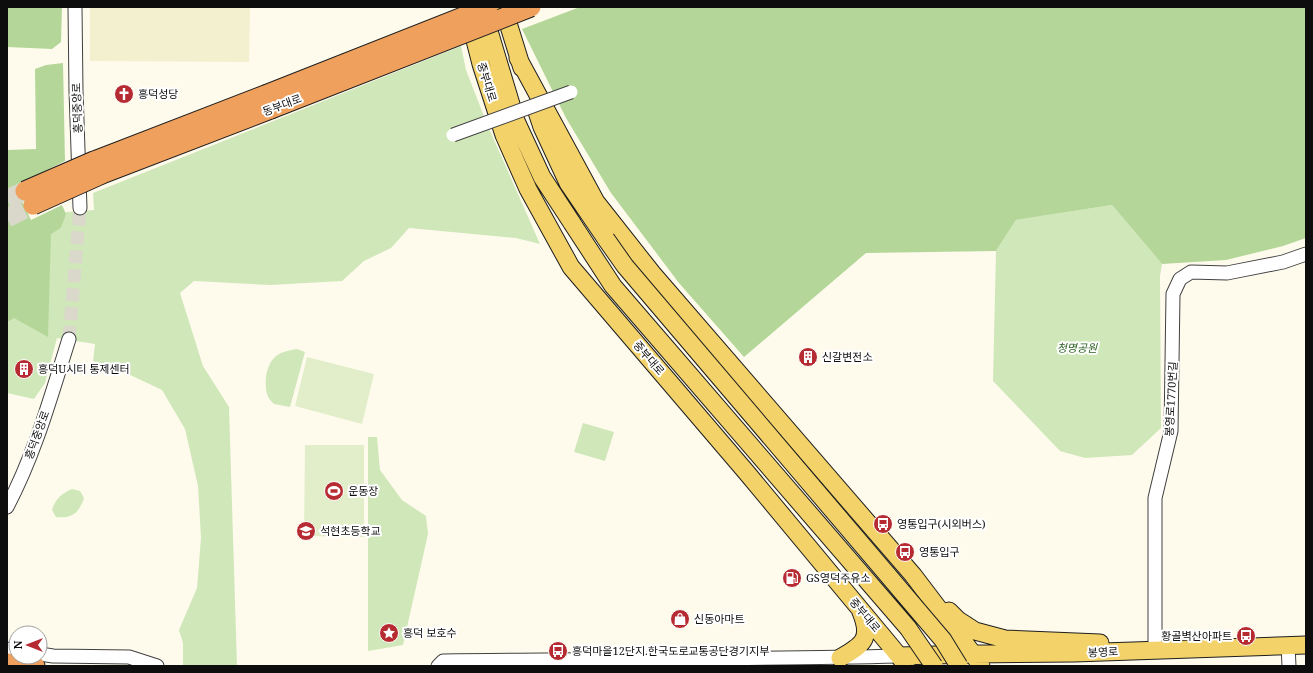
<svg xmlns="http://www.w3.org/2000/svg" width="1313" height="673" viewBox="0 0 1313 673" font-family="'Noto Serif','Noto Sans KR',serif">
	<style>
		.farmland { fill: #f3f0cf }
		.green { fill: #d0e7b9 }
		.forest { fill: #b4d799 }
		.pitch { fill: #e2eeca }
		.lines { fill: none; stroke-linecap: round; stroke-linejoin: round }
		.minor-tunnel { stroke: #dad7cb; stroke-width: 13; stroke-dasharray: 13 6; stroke-linecap: butt }
		.highway-tunnel { stroke: #dad7cb; stroke-width: 19; stroke-dasharray: 19 10; stroke-linecap: butt }
		.minor-casing { stroke: #404040; stroke-width: 15 }
		.major-casing { stroke: #1e1e1e; stroke-width: 19 }
		.highway-casing { stroke: #1e1e1e; stroke-width: 21 }
		.minor { stroke: #fff; stroke-width: 13 }
		.major { stroke: #f2d269; stroke-width: 17 }
		.highway { stroke: #eea05c; stroke-width: 19 }
		.minor-bridge-casing { stroke: #404040; stroke-width: 15; stroke-linecap: butt }
		.major-bridge-casing { stroke: #1e1e1e; stroke-width: 19; stroke-linecap: butt }
		.highway-bridge-casing { stroke: #1e1e1e; stroke-width: 21; stroke-linecap: butt }
		.minor-bridge { stroke: #fff; stroke-width: 13 }
		.major-bridge { stroke: #f2d269; stroke-width: 17 }
		.highway-bridge { stroke: #eea05c; stroke-width: 19 }
		.labels { text-anchor: middle; stroke-width: 4; stroke-linejoin: round; paint-order: stroke }
		.street-label { font-size: 11px; fill: #0d0d0d; stroke: #fff }
		.poi-label { font-size: 11px; fill: #0d0d0d; stroke: #fff; text-anchor: start }
		.park-label { font-size: 11px; font-style: italic; fill: #2d6120; stroke: #fff }
	</style>
	<rect width="100%" height="100%" fill="#fefbed"/>
	<path class="farmland" d="M90 7H250L249 62 90 61Z"/>
	<path class="green" d="M461 46 466 70 487 124 540 244 516 238 409 228 391 248 364 261 342 281 270 285 194 281 180 293 203 366 229 407 237 666H183V643L179 630 197 588 201 538 198 486 185 429 162 390 126 373 93 361 95 344 57 338 45 383 34 399 7 393V252L61 228 66 212 94 210 93 193Z
		M1112 205 1162 264 1160 276 1161 428 1132 455 1085 458 1060 451 993 381 996 251 1016 220Z
		M297 349 305 352 290 407 274 404C271 401 268 398 267 394 264 383 266 366 274 358 279 352 290 350 297 349Z
		M583 423 614 432 605 461 574 452Z
		M368 437H377L380 470 402 500 426 516 428 534 403 645 368 651Z
		M72 489 80 491 84 498C79 513 72 519 56 517L52 510C56 498 61 494 72 489Z"/>
	<path class="forest" d="M7 7H62L61 42 52 49 7 47Z
		M580 7H1306V238L1283 246 1226 260 1162 264 1112 205 1016 220 996 251 866 253 744 357 679 283 611 193 566 118 522 29Z
		M63 63 65 161 15 186 31 220 62 205 66 214 61 228 51 234 48 337 14 318 7 322V150L36 149 35 69 46 65Z"/>
	<path class="pitch" d="M307 357 374 374 362 424 295 406Z
		M305 445H364V537L304 536Z"/>
	<g class="lines">
		<path class="minor-tunnel" d="M69 339 80 208"/>
		<path class="highway-tunnel" d="M7 199 25 191
			M7 218 33 205"/>
		<defs>
			<path id="minor" d="M75 7 76 91 80 208
				M7 507C35 454 51 396 69 339
				M1288 645 1289 666
				M7 649 16 651
				M1155 650V498L1171 431 1173 294 1180 279 1191 272 1227 273 1283 262 1306 254
				M40 654 53 656 129 657 157 666
				M438 666 443 661C595 659 747 660 899 656"/>
			<path id="major" d="M503 7 522 68
				M483 11 516 121 542 177 572 223
				M469 17 481 64 504 135 528 189 571 267 747 473 899 656 906 666
				M518 58 596 202 652 273 913 575 973 654 981 666
				M537 112 542 127 568 183 606 239
				M949 611 958 620 975 631 1005 639 1100 643
				M899 656 973 654 1074 653 1306 645
				M840 658C863 645 872 639 861 612"/>
			<path id="highway" d="M94 161 265 95
				M102 174 271 109
				M7 663 35 666"/>
		</defs>
		<use href="#minor" class="minor-casing"/>
		<use href="#major" class="major-casing"/>
		<use href="#highway" class="highway-casing"/>
		<use href="#minor" class="minor"/>
		<use href="#major" class="major"/>
		<use href="#highway" class="highway"/>
		<defs>
			<path id="minor-bridge" d="M453 135 571 92"/>
			<path id="major-bridge" d="M572 223 613 286 908 628 934 666
				M606 239 625 266 943 640 959 666"/>
			<path id="highway-bridge" d="M265 95 488 7
				M271 109 531 7
				M25 191 94 161
				M33 205 102 174"/>
		</defs>
		<use href="#minor-bridge" class="minor-bridge-casing"/>
		<use href="#major-bridge" class="major-bridge-casing"/>
		<use href="#highway-bridge" class="highway-bridge-casing"/>
		<use href="#minor-bridge" class="minor-bridge"/>
		<use href="#major-bridge" class="major-bridge"/>
		<use href="#highway-bridge" class="highway-bridge"/>
	</g>
	<defs>
		<symbol id="church-disc" viewBox="-11 -11 22 22"><circle r="9.5" fill="#b62b31" stroke="#fff"/><path d="M-1.2-6h2.4v3.5h3.3v2.4h-3.3V6h-2.4V-.1h-3.3v-2.4h3.3Z" fill="#fff"/></symbol>
		<symbol id="building-disc" viewBox="-11 -11 22 22"><circle r="9.5" fill="#b62b31" stroke="#fff"/><path d="M-4-6H4V6H1V3H-1V6H-4ZM-2.5-4.3h1.7v1.8h-1.7ZM.8-4.3h1.7v1.8H.8ZM-2.5-1h1.7V.8h-1.7ZM.8-1h1.7V.8H.8Z" fill="#fff"/></symbol>
		<symbol id="stadium-disc" viewBox="-11 -11 22 22"><circle r="9.5" fill="#b62b31" stroke="#fff"/><path d="M0-5a6.5 5 0 1 0 0 10a6.5 5 0 1 0 0-10ZM-3.5-1.8h7v3.6h-7Z" fill="#fff"/></symbol>
		<symbol id="bus-disc" viewBox="-11 -11 22 22"><circle r="9.5" fill="#b62b31" stroke="#fff"/><path d="M-5-6H5V4H4V6H2V4H-2V6H-4V4H-5ZM-3.5-4V0h7V-4ZM-3.5 1.2v1.5H-2V1.2ZM2 1.2v1.5H3.5V1.2Z" fill="#fff"/></symbol>
		<symbol id="school-disc" viewBox="-11 -11 22 22"><circle r="9.5" fill="#b62b31" stroke="#fff"/><path d="M0-5L7-2L0 1L-7-2ZM-4 1L0 2.5L4 1V4Q0 6-4 4Z" fill="#fff"/></symbol>
		<symbol id="fuel-disc" viewBox="-11 -11 22 22"><circle r="9.5" fill="#b62b31" stroke="#fff"/><path d="M-5.5-6h7V0h2V4h1.3V-2.5L3-4.5l.8-.8L6-3V5H2.5V1h-1V6h-7ZM-4.2-4.7v3.2H.2V-4.7Z" fill="#fff"/></symbol>
		<symbol id="shop-disc" viewBox="-11 -11 22 22"><circle r="9.5" fill="#b62b31" stroke="#fff"/><path d="M-5-2.5h2.3a2.7 3.5 0 0 1 5.4 0H5L5.5 6h-11ZM-1.5-2.5h3a1.5 2.3 0 0 0-3 0Z" fill="#fff"/></symbol>
		<symbol id="sight-disc" viewBox="-11 -11 22 22"><circle r="9.5" fill="#b62b31" stroke="#fff"/><path d="M0-6L1.8-2.2L6-1.7L2.9 1.2L3.7 5.4L0 3.3L-3.7 5.4L-2.9 1.2L-6-1.7L-1.8-2.2Z" fill="#fff"/></symbol>
	</defs>
	<g fill-rule="evenodd">
		<use href="#church-disc" x="113" y="83" width="22" height="22"/>
		<use href="#building-disc" x="797" y="346" width="22" height="22"/>
		<use href="#building-disc" x="13" y="358" width="22" height="22"/>
		<use href="#stadium-disc" x="323" y="480" width="22" height="22"/>
		<use href="#bus-disc" x="872" y="513" width="22" height="22"/>
		<use href="#school-disc" x="295" y="520" width="22" height="22"/>
		<use href="#bus-disc" x="894" y="541" width="22" height="22"/>
		<use href="#fuel-disc" x="781" y="567" width="22" height="22"/>
		<use href="#shop-disc" x="669" y="608" width="22" height="22"/>
		<use href="#sight-disc" x="378" y="622" width="22" height="22"/>
		<use href="#bus-disc" x="1235" y="625" width="22" height="22"/>
		<use href="#bus-disc" x="547" y="640" width="22" height="22"/>
	</g>
	<g class="labels">
		<g class="street-label">
			<text transform="translate(487 82) rotate(73)" y="4">중부대로</text>
			<text transform="translate(282 105) rotate(-21)" y="4">동부대로</text>
			<text transform="translate(77 108) rotate(-92)" y="4">흥덕중앙로</text>
			<text transform="translate(649 358) rotate(49)" y="4">중부대로</text>
			<text transform="translate(1171 399) rotate(-87)" y="4">봉영로1770번길</text>
			<text transform="translate(37 435) rotate(-70)" y="4">흥덕중앙로</text>
			<text transform="translate(865 615) rotate(50)" y="4">중부대로</text>
			<text transform="translate(1103 652) rotate(-3)" y="4">봉영로</text>
		</g>
		<g class="poi-label">
			<text x="138" y="98">흥덕성당</text>
			<text x="822" y="361">신갈변전소</text>
			<text x="38" y="373">흥덕U시티 통제센터</text>
			<text x="348" y="495">운동장</text>
			<text x="897" y="528">영통입구(시외버스)</text>
			<text x="320" y="535">석현초등학교</text>
			<text x="919" y="556">영통입구</text>
			<text x="806" y="582">GS영덕주유소</text>
			<text x="694" y="623">신동아마트</text>
			<text x="403" y="637">흥덕 보호수</text>
			<text x="1232" y="640" text-anchor="end">황골벽산아파트</text>
			<text x="572" y="655">흥덕마을12단지.한국도로교통공단경기지부</text>
		</g>
		<g class="park-label">
			<text x="1077" y="352">청명공원</text>
		</g>
	</g>
	<rect width="1313" height="673" fill="none" stroke="#0d0d0d" stroke-width="16"/>
	<g transform="translate(28 645) rotate(270)"><circle r="19" fill="#ffffff" stroke="#9e9e9e"/>
	<path d="M0-3L7 15L0 10L-7 15Z" fill="#b62b31"/>
	<text y="-6" font-size="11" font-weight="bold" text-anchor="middle" fill="#0d0d0d">N</text>
	</g>
</svg>
